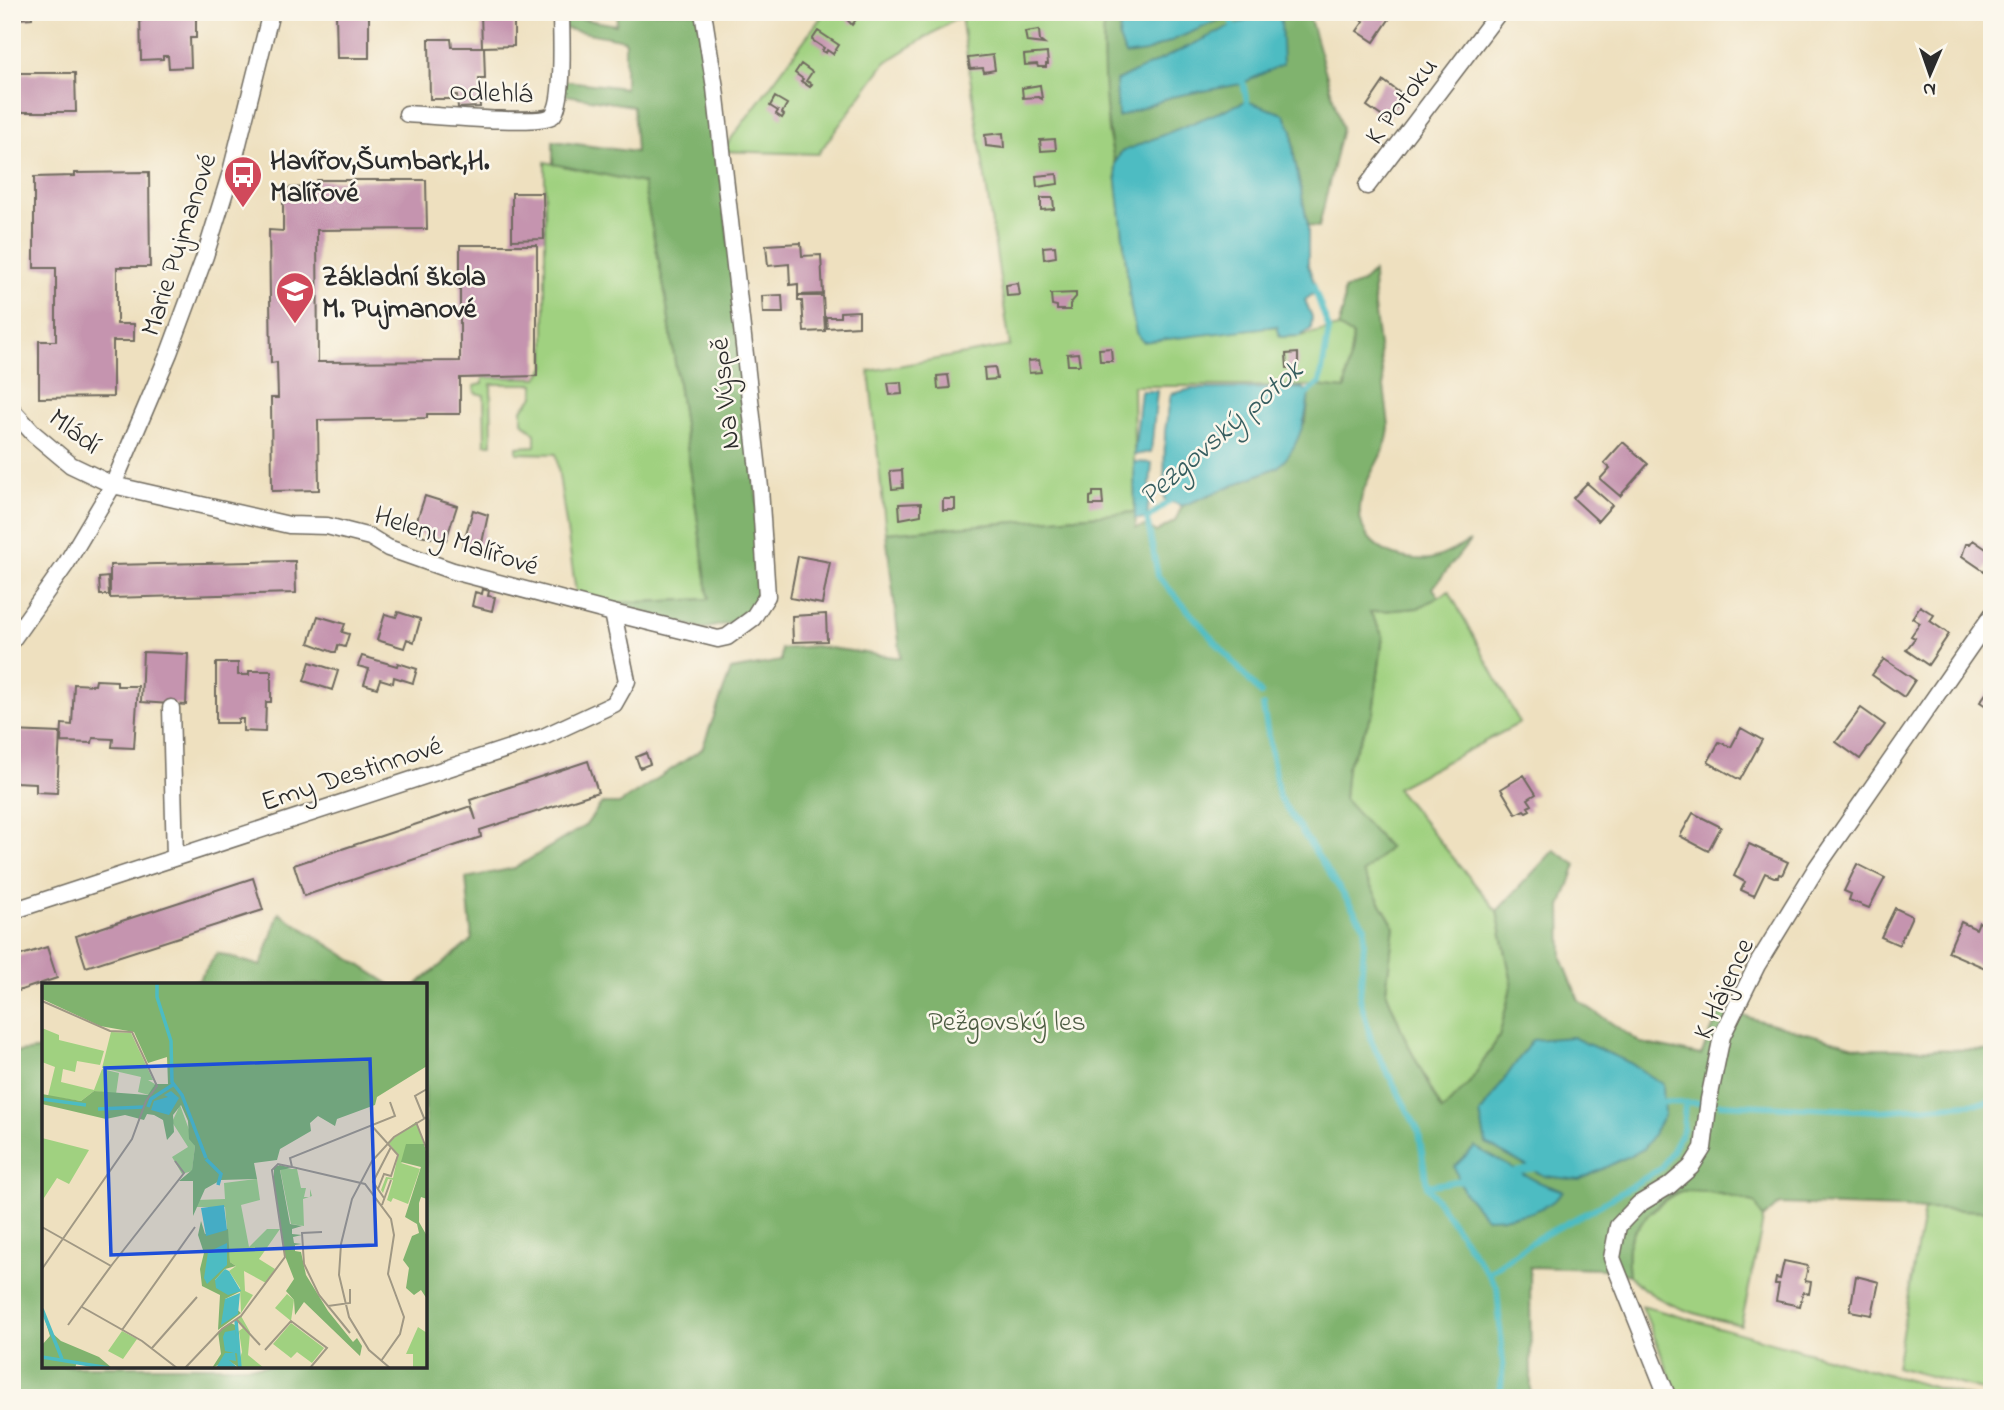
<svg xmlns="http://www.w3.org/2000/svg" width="2004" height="1410" viewBox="0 0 2004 1410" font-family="'Indie Flower',sans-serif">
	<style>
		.green { fill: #a0d180; stroke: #667e56; stroke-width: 2 }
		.forest { fill: #80b36e; stroke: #566f4c; stroke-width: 2 }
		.water { fill: #4dbcc2; stroke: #3c7476; stroke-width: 2 }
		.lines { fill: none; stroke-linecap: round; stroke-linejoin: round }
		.stream { stroke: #4dbcc2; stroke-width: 6 }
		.building { fill: #c594af }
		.street-casing { stroke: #6f6a5f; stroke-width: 19 }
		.street { stroke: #fff; stroke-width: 16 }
		.labels { text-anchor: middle; stroke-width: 5; stroke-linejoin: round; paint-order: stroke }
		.street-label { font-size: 28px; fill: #2b2b2b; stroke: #fbf7ec }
		.poi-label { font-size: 28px; font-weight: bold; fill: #2b2b2b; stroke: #fbf7ec; text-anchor: start }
		.park-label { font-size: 28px; fill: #4e5d44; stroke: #fbf7ec }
		.water-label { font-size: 30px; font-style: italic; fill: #375e60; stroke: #fbf7ec }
		.inset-river { fill: none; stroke: #4dbcc2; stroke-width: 3.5 }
		.inset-road { fill: none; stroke: #a09884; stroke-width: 2 }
		.view { fill: #1d4ed8; fill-opacity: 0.15; stroke: #1d4ed8; stroke-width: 3.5 }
		.inset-edge { fill: none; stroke: #2b2b2b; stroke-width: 3.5 }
	</style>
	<rect width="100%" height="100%" fill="#fbf7ec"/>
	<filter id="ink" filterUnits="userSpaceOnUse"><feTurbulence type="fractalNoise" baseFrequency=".0143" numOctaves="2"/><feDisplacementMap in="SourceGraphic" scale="14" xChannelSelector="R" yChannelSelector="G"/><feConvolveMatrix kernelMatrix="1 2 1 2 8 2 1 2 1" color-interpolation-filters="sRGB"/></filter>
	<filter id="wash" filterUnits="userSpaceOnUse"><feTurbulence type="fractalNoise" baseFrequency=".00686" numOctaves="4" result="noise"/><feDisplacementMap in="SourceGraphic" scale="28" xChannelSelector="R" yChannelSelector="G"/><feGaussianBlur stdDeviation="1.57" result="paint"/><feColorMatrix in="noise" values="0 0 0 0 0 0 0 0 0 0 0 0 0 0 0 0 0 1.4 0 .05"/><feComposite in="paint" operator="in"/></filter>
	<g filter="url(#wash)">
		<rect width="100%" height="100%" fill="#eee0bf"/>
		<path class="green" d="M825 12H1104L1103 47 1108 132 1115 164 1131 308 1143 341 1278 326 1280 337 1300 336 1338 327 1353 336 1345 389 1316 386H1133L1135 512 886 533 869 371 1010 346 961 16 886 62 818 154 722 151Z
			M545 162 643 183 665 293 709 599 615 603 576 593 556 454 517 453V447L535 446V434L522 421V409L534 396V384H491L492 444H485L484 395 475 393 474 386 483 384V377L538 378 545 367Z
			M1449 591 1520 723 1396 788 1497 911 1512 983 1499 1037 1470 1082 1443 1112 1407 1043 1386 991 1394 926 1362 872 1344 800 1347 767 1373 713 1383 636 1370 612 1418 608Z
			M1681 1191 1709 1192 1738 1198 1756 1204 1761 1212 1763 1219 1760 1236 1741 1325C1703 1317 1655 1305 1629 1275 1628 1266 1627 1256 1628 1247 1631 1226 1663 1199 1681 1191Z
			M1924 1209 1992 1211V1393L1896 1367Z
			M1642 1306 1972 1398H1679Z"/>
		<path class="forest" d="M618 12H703L764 561 753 618 703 629 615 603 709 599 665 293 643 183 553 164V141L636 152 633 106 559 94 560 80 625 88V40L561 28V15L616 25Z
			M1104 12H1308L1342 128 1319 227 1308 226 1294 156 1292 130 1121 152 1115 164C1104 115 1102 63 1104 12Z
			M1373 272 1374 306 1389 426C1388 453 1369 470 1362 495 1352 534 1379 556 1415 559 1420 559 1426 560 1431 559 1445 556 1458 547 1470 541L1433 588 1439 597 1418 608 1370 612 1383 636 1373 713 1347 767 1344 799 1389 848 1363 873 1394 926 1386 991 1407 1043 1442 1111 1470 1082 1499 1037 1512 983 1497 911 1554 850 1576 865 1561 907 1562 958 1579 1001 1641 1043 1701 1055 1721 1010 1866 1049 1992 1050V1211L1779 1204 1763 1219 1756 1204C1733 1196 1706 1189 1682 1191 1665 1193 1634 1227 1629 1243 1626 1252 1628 1265 1629 1275L1602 1269 1530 1267 1531 1398H12V1053L44 1049V1366H425V985H416L472 940 466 878 515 868 586 825 601 804H619L702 749 731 670 781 661V649L815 646 901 658 886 533 1135 512 1136 528 1147 526 1156 532 1175 521 1182 506 1278 467 1306 420 1309 394 1316 386 1345 389 1353 336 1338 327 1343 310 1344 290 1362 283Z
			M279 913 391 985H180L199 980 217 953 261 966Z"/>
		<path class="water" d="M1121 12H1238L1146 52 1125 55 1119 38Z
			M1270 12H1276L1281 21 1283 64 1241 84 1171 97 1118 117 1116 81 1231 26Z
			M1246 101 1284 114 1292 130 1294 156 1308 226V265L1317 291 1305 300 1312 317 1311 329 1300 336 1280 337 1277 326 1143 342 1136 333 1131 308 1115 164 1121 152Z
			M1303 388 1309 394C1306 419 1298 449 1278 467L1182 506 1164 499 1165 431 1171 394 1192 389Z
			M1141 391H1157L1151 452 1134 455Z
			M1134 462 1152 463 1147 519H1135Z
			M1572 1037 1630 1063 1663 1084 1664 1116 1644 1149 1579 1180 1544 1176 1486 1144 1480 1114 1532 1040Z
			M1475 1147 1538 1182 1563 1191C1547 1213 1513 1218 1486 1218L1464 1192 1454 1167Z"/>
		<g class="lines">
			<path class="stream" d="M1230 12 1234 32
				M1242 77 1248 107
				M1304 396 1320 383 1329 329 1313 285
				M1174 497 1147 519 1158 576 1261 694
				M1263 706 1279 797 1365 927 1360 998 1372 1043 1419 1132 1427 1186 1497 1287 1503 1364 1500 1398
				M1658 1102 1702 1103
				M1720 1104 1880 1111 1992 1102
				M1513 1172 1537 1168
				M1427 1186 1468 1179
				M1488 1273 1538 1238 1592 1210 1663 1167 1683 1130 1685 1103"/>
		</g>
		<g id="blocks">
			<path class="building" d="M12 12H32V18L16 19 18 73H75L76 112H12Z
				M140 12H196V38H190L191 67 169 68 168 56H163V59L141 60Z
				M336 12H369V58H337Z
				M481 12H514V46L484 47 485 79H479L480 107 458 108 457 95H452V99H430L429 39H451L452 47H482Z
				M840 12H858L860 14 852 25Z
				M1359 12H1394L1374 42 1357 31 1364 21 1356 16Z
				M1039 30 1040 41 1044 44 1027 42 1025 32Z
				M818 31 839 45 833 54 827 50 826 53 822 51 824 48 812 40Z
				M1047 53 1048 64H1046V67H1038L1037 64 1025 65 1024 55Z
				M993 55 995 70 984 72 983 68 970 69 968 58Z
				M801 64 812 72 806 81 812 84 810 87 801 81 803 79 795 73Z
				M1384 81 1404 96 1387 120 1367 106Z
				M1040 85 1042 99 1038 97 1023 98 1022 88Z
				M775 97 787 104 782 113 784 115 782 118 776 114 778 111 770 106Z
				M1003 133 1004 148 986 146 985 135Z
				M1055 139 1056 150 1041 151 1040 140Z
				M149 172 150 267H117V324H134V341H113V397L39 398V341H56V268H34V177L75 176V173Z
				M1057 174 1058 184 1037 187 1036 176Z
				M317 180H426L427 229 317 230 318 362 460 361V245H537V376L460 378V414H427V418L318 420 319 490 272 491 271 398H278L277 362 271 363 269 230 283 231V188L317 187Z
				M512 193H543L544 239 512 240Z
				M1041 198H1053L1054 209 1041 210Z
				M801 243 802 256 821 255 823 294 798 295V284L790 285 789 264 768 266 766 245Z
				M1055 246 1056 257 1044 259 1043 247Z
				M1018 283 1020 295 1007 296 1006 285Z
				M1076 293V297L1070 304V310H1057V306L1052 305 1051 294Z
				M782 295 783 313H763L762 296Z
				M798 296H823L825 331 804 332 802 301H798Z
				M859 311V326L827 328 826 317H840V312Z
				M1111 348 1112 361H1100L1099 349Z
				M1078 353 1080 365H1068L1067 354Z
				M1298 353V367L1287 368 1286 354Z
				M1039 360 1041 372 1029 373 1028 361Z
				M995 367 997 379 985 380 984 368Z
				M948 375 950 388 938 389 937 376Z
				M901 382 902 394 890 395 888 383Z
				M1623 442 1648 464 1620 496 1600 479 1610 468 1604 463Z
				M902 470 903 488 892 489 890 471Z
				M1587 483 1612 505 1598 521 1573 498Z
				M1093 492H1102L1103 505H1090V497L1093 496Z
				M425 496 457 506 446 540 433 535 431 538 418 534 419 531 414 529Z
				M943 499H955V510H943Z
				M921 503V515L900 519 899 504Z
				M473 510 488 515 480 552 462 547Z
				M1973 540 1992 553V559L1984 571 1962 556 1966 544H1970Z
				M798 556 830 562 822 604 790 598Z
				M295 561 296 593 110 598V565Z
				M108 577 109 595H100L99 578Z
				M483 589 489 591 488 596 495 597 492 611 472 606 475 592 482 594Z
				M1920 606 1934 615 1930 621 1949 634 1928 665 1906 650 1915 638 1911 636 1920 623 1912 618Z
				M398 612 420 619V621L414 642 407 639 404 648 377 640 385 614 396 617Z
				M826 614 827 641 793 642 792 616Z
				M318 616 345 624 342 632 349 634 345 647 338 645 336 652H333L309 643Z
				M143 652 188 654 186 705 141 702Z
				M362 656 397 666 398 663 417 669 413 683 394 677 393 683 380 679 377 688 364 684 369 669 358 666Z
				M1884 659 1915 680 1904 697 1872 675Z
				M310 662 338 671 332 690 304 681Z
				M216 663H238V675H249V671H271V702H266L265 732 243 731V719H238V723H216Z
				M96 680 117 681V686H138L134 748 112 747 113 739 93 738 92 743 61 742 62 724 72 725 74 684 95 685Z
				M1992 685V710L1980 702Z
				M1861 708 1885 725 1860 759 1836 742Z
				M1741 728 1762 740 1740 780 1708 762 1719 742 1731 747Z
				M12 731 60 733 57 793 36 792V783L15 782V787L12 786Z
				M646 753 650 764 640 768 636 757Z
				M588 761 598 792 480 830 481 837 304 896 294 865 471 806 476 820 470 800Z
				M1524 775 1536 794 1528 799 1532 805 1528 807 1530 810 1526 812 1524 810 1516 814 1501 789Z
				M1693 813 1721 827 1708 851 1680 836Z
				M1749 844 1788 862 1782 875 1779 874 1778 877H1774L1765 873 1754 896 1741 890 1745 882 1734 876Z
				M1857 864 1885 878 1869 908 1849 900 1851 894 1844 891Z
				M253 878 263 910 86 967 76 936Z
				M1895 908 1912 916 1899 945 1881 937Z
				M1961 922 1976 929 1979 922 1992 928V951L1985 968 1948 952Z
				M47 947 57 978 12 993V958Z
				M1784 1261 1808 1266 1805 1281 1811 1282 1809 1294 1803 1292 1800 1306 1776 1301 1779 1284H1775L1776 1278 1780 1279Z
				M1856 1276 1879 1282 1872 1315 1850 1311Z"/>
		</g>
	</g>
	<g filter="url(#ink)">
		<use href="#blocks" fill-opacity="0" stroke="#6f6a5f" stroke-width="2"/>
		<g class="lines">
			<defs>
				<path id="street" d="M407 114C427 115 544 126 553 115 565 101 561 32 561 12
					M1367 186 1499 12
					M12 410 34 434 71 465 113 485 289 525 327 526 370 537 388 548 453 571 613 613 627 681 614 704 543 737 12 911
					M613 613 718 639 727 637 753 618 767 596 760 488 715 88 703 12
					M12 640 66 564 113 485 169 353 205 256 231 172 271 12
					M171 708 175 857
					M1668 1398 1612 1258 1618 1226 1639 1204 1669 1186 1691 1167 1703 1148 1709 1099 1722 1036 1757 965 1817 867 1992 615"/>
			</defs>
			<use href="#street" class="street-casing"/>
			<use href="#street" class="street"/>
		</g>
	</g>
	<defs>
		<symbol id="bus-pin" viewBox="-11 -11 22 30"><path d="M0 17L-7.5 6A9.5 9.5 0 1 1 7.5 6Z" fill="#d1495b" stroke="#fbf7ec"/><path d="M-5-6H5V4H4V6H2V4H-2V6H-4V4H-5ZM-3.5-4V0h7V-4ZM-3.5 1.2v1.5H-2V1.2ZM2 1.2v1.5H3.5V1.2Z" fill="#fff"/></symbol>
		<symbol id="school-pin" viewBox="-11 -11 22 30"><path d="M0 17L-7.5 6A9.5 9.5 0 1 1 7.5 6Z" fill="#d1495b" stroke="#fbf7ec"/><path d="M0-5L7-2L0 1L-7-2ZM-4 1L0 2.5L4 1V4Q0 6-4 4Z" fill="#fff"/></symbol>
	</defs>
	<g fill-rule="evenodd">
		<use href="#bus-pin" x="221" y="153" width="44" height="60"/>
		<use href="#school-pin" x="273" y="269" width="44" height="60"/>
	</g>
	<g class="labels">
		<g class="street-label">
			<text transform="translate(491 91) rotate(2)" y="10">Odlehlá</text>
			<text transform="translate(1400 100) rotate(-53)" y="10">K Potoku</text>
			<text transform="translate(177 244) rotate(-72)" y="10">Marie Pujmanové</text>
			<text transform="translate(723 394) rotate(-96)" y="10">Na Výspě</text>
			<text transform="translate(76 430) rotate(37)" y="10">Mládí</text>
			<text transform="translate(457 539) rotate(18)" y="10">Heleny Malířové</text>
			<text transform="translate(351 772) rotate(-18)" y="10">Emy Destinnové</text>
			<text transform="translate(1722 988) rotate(-65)" y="10">K Hájence</text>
		</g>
		<g class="poi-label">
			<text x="270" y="169">Havířov,Šumbark,H.<tspan x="270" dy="32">Malířové</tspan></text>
			<text x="322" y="285">Základní škola<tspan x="322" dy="32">M. Pujmanové</tspan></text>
		</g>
		<g class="park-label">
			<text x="1007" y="1030">Pežgovský les</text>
		</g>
		<g class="water-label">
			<text transform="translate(1220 432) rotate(-41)" y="10">Pezgovský potok</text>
		</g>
	</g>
	<g transform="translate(42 983)">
		<rect width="385" height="385" fill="#eee0bf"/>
		<path d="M0 45 17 52V57L62 68 58 82 35 78 33 89 21 86 19 99 52 107 60 86 77 90 74 111 52 108 39 118 6 113 13 84 0 79ZM69 49 89 50 111 97H106L113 101 107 112 96 109 99 94 60 85ZM138 122 153 163 150 188 140 191 130 174 146 164 130 139ZM374 139 382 161 359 180 378 186 366 221 351 215 349 219 345 217 351 197 346 196 341 210 339 207 344 194 351 195 356 172 346 159ZM0 155 47 167 27 201 15 195 0 218ZM238 186H255L259 205H264L262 214H268V206L270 213 261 216 262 243 249 241ZM215 196 218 217 199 222 207 264 225 246H238L217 276 233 286 224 300 202 288 203 308 211 312 199 330 198 305 187 288 194 283 188 279 183 224H154L155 217 183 216 182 200ZM245 311 252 317 249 338 233 325ZM199 333 208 349 206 372 222 385 195 384 200 369 197 348 201 345 195 337ZM249 340 282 365 270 380 255 369 249 375 231 361ZM376 344 385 350V385H371V371H364ZM80 348 95 356 81 376 66 368Z" fill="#a0d180"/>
		<path d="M0 0H385V83L335 114 333 122 295 136 293 143 276 133 268 140 269 148 238 166 235 177 212 180 215 196 179 197 163 206 151 233V198H137L150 187 153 163 147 156 146 138 139 122 131 132 132 149 125 157 121 137 112 132 105 131 102 137 83 132 64 136 0 121V111L39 118 52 108 106 112 113 101H126L125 74 106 80 92 49 58 43 0 16ZM364 161H382L385 172V216L379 214 377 220V239L385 253V316L379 307 372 312 364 305 367 285 361 277 370 253 377 250 375 241 363 234 379 184 359 179ZM238 182 250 185 238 187 248 241 260 243 250 246V251L260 252 251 254 252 260 260 261 253 262V268L259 269 264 292 286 328 311 359 315 355 320 363 318 373 262 319 253 332 252 317 244 308 252 296 243 273 232 201V184ZM159 238 163 251 186 246 188 279 194 283 183 286 173 297 199 308 183 316 199 330 176 347 178 312 160 303 158 286 162 270 156 252ZM0 327 9 349 19 358 57 374 70 385 35 379 33 385H0V362L8 353ZM189 340 195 343 197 351 198 385 182 375 179 380 190 385 178 381 170 385 179 371 176 349Z" fill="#80b36e"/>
		<path d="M129 108 137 115 127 132 109 127 112 118 126 114 122 112ZM182 222 185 247 164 253 159 225ZM185 260V282L165 301 162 295 166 269ZM183 286 187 288 199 308 186 312 174 305 173 297ZM198 310 196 331 179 342 183 316ZM193 347 197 371 193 370 194 378 187 377 195 384 174 385 183 370H192L183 368 181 354 183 349Z" fill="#4dbcc2"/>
		<path class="inset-river" d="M115 0V14L129 58 130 99 140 112 164 175M0 116 44 122M106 124 109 116 132 101M56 126 102 124M164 176 179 191 176 202M0 326 20 376M194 337 198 385M0 374 67 385"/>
		<path class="inset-road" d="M0 18 68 48 90 49 115 103 104 118 90 156 0 286M382 135 373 113 385 106M374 139 385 167M329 142 356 172 349 193 342 191 336 206M342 215 331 199 349 164M340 222 349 197M0 244 69 283 26 342M280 249 260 250 262 281 277 312 308 350M69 283 142 190 133 178M286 323 308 320V306M40 324 100 358 135 385M195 337 218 362M80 347 153 244M110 365 155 314M223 367 249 338 285 365 268 385M339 378 358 351 362 334 346 291 352 252 349 236 323 201 250 184 248 175 353 133 348 119M143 385 180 346 199 333 243 274 230 187 236 181 250 184M348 385 327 367 307 334 297 292 299 261 310 216 330 178 352 154 385 134"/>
		<path class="view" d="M328 76 334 262 69 272 63 85Z"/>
		<rect width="385" height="385" class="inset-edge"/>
	</g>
	<rect width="2004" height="1410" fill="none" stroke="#fbf7ec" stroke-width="42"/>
	<g transform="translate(1930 74) rotate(182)" stroke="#fbf7ec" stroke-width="5" paint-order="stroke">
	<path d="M0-5L12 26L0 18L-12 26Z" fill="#2b2b2b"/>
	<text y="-10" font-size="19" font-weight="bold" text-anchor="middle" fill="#2b2b2b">N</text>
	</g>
</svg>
